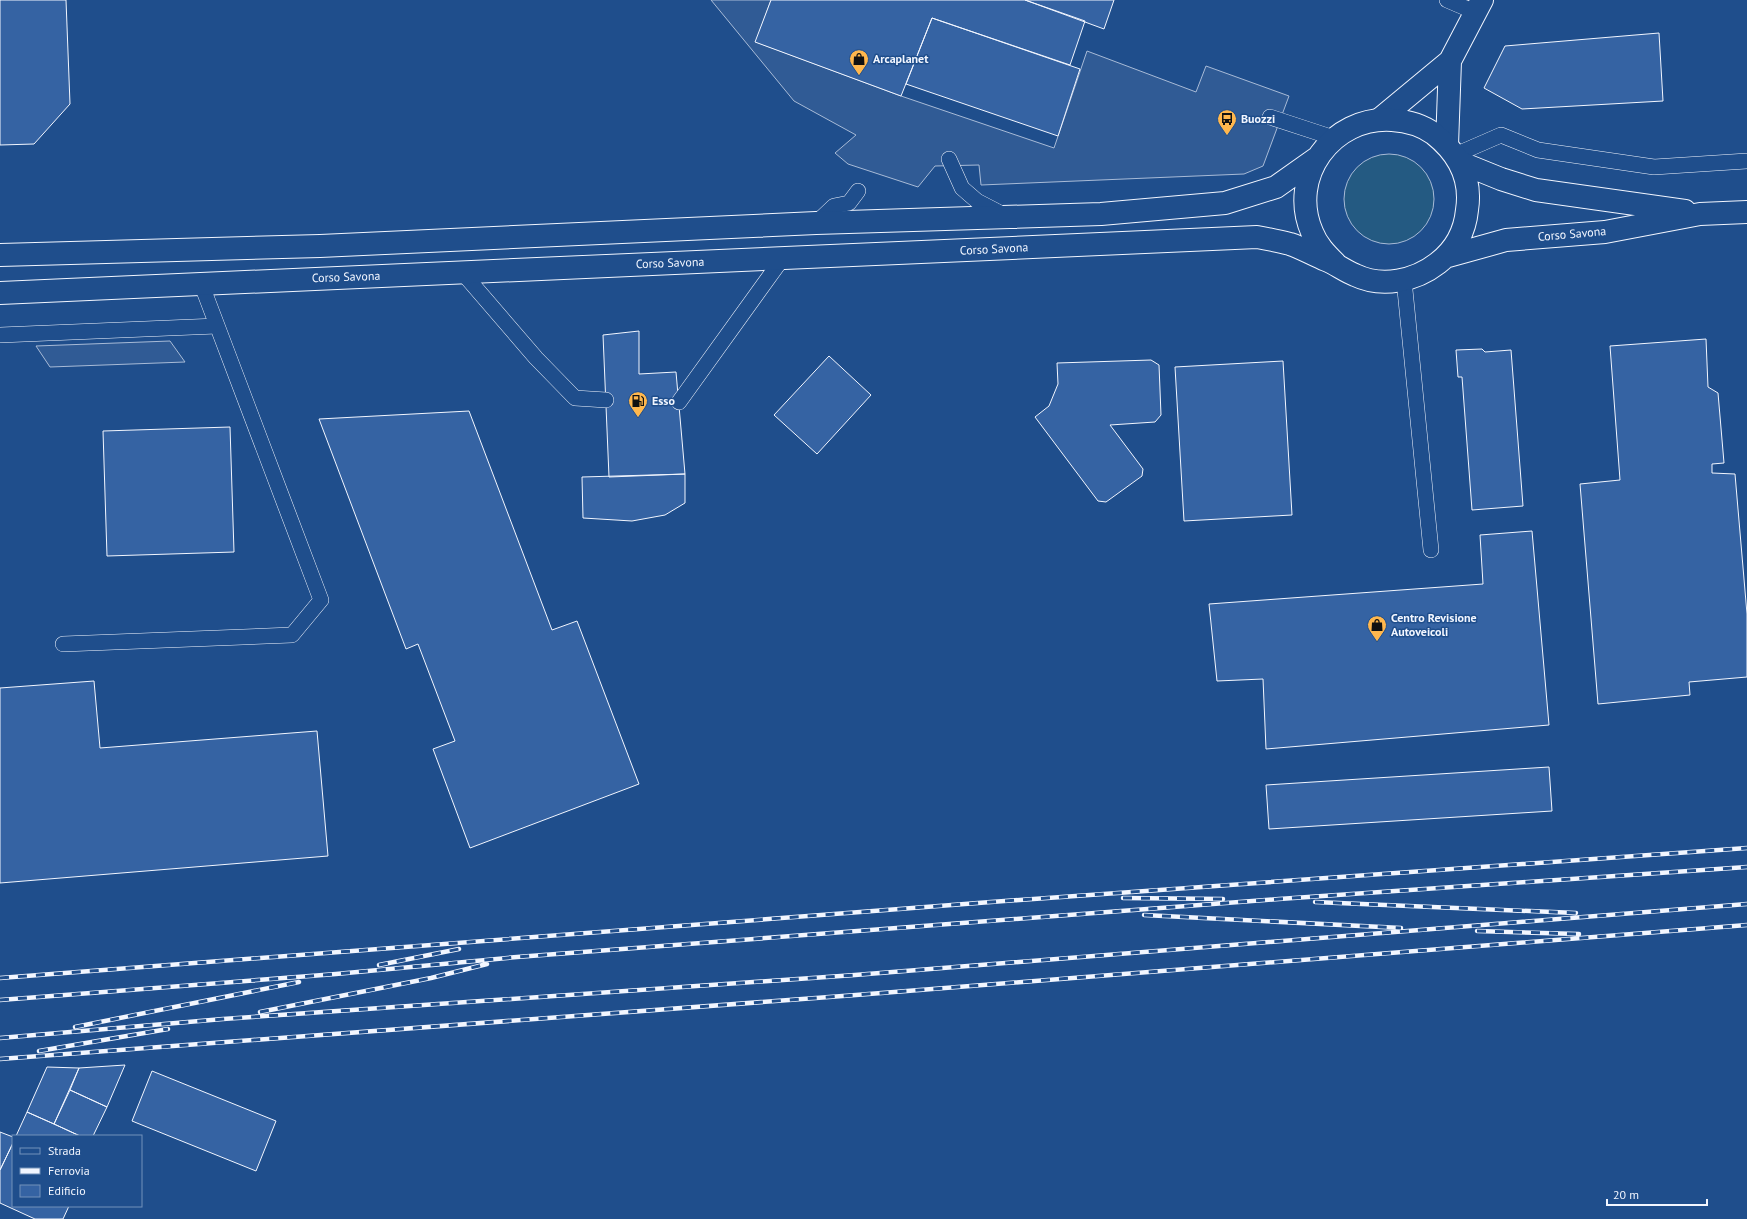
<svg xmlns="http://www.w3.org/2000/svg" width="1747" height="1219" viewBox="0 0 1747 1219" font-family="'PT Sans',sans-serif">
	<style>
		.green { fill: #245a82; stroke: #a8bbd7 }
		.parking { fill: #305b95; stroke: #a8bbd7 }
		.building { fill: #3563a3; stroke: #f2f6ff }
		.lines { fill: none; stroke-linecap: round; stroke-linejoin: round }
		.lane-casing { stroke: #f2f6ff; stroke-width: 16 }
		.street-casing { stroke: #f2f6ff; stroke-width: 24 }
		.primary-casing { stroke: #f2f6ff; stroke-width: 24 }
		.lane { stroke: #1f4e8c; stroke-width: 15 }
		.street { stroke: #1f4e8c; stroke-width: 22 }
		.primary { stroke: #1f4e8c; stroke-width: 22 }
		.rail-casing { stroke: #f2f6ff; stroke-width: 4.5 }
		.rail { stroke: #1f4e8c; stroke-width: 3; stroke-dasharray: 9; stroke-linecap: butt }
		.labels { text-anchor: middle; stroke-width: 3; stroke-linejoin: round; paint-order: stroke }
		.poi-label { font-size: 12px; font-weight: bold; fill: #f2f6ff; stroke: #1f4e8c; text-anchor: start }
		.street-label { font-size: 12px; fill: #f2f6ff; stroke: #1f4e8c }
	</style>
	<rect width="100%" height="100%" fill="#1f4e8c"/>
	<path class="green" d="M1344 199a45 45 0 1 1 90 0a45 45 0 1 1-90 0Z"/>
	<path class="parking" d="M711 0H771L756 42 901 96 1054 148 1087 51 1196 92 1206 66 1289 96 1263 166 1244 174 981 185 979 165 935 166 918 187 848 164 835 153 856 135 794 101Z
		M170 341 185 362 50 367 36 346Z"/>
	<path class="building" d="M0 0H66L70 104 34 144 0 145Z
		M771 0H1025L1085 21 1070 65 932 18 901 96 755 42Z
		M1025 0H1114L1104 29Z
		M932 18 1080 69 1058 136 906 84Z
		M1659 33 1663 101 1522 109 1484 88 1505 46Z
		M639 331V374L676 372 685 474 609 477 603 335Z
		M1706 339 1708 387 1718 393 1724 463 1712 464V473L1735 474 1747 614V677L1689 682 1690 695 1598 704 1580 484 1620 480 1610 346Z
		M1482 349 1485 352 1511 350 1523 506 1472 510 1462 377H1458L1456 350Z
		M829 356 871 395 817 454 774 415Z
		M1151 360 1159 365 1161 415 1155 422 1110 425 1143 469 1142 476 1106 502 1098 501 1035 417 1049 406 1058 384 1057 363Z
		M1283 361 1292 515 1184 521 1175 367Z
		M469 411 552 630 577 621 639 784 470 848 433 749 455 741 418 644 406 649 319 419Z
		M230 427 234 552 107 556 103 431Z
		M685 474V503L665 515 632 521 583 518 582 477Z
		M1532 531 1549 725 1266 749 1263 679 1217 681 1209 604 1483 584 1480 535Z
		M94 681 100 748 317 731 328 856 0 883V688Z
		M1549 767 1552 811 1269 829 1266 785Z
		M125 1065 107 1107 70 1090 79 1068Z
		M47 1067 79 1068 54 1124 27 1112Z
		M152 1071 276 1121 256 1171 132 1121Z
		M70 1090 107 1107 93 1136H80L54 1124Z
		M27 1112 54 1124 80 1136H16Z
		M0 1132 13 1137V1143L0 1170Z
		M13 1143V1206H69L63 1219H35L0 1203V1170Z"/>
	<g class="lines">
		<defs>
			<path id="lane" d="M1447 0 1475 12
				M1270 117 1334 138
				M1455 155 1501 135 1538 150 1654 167 1747 161
				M949 159 962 188 977 201 1004 215
				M816 223 834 206 849 203 858 191
				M462 272 536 358 575 398 606 400
				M1404 280 1431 550
				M0 335 217 326
				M679 402 782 259
				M63 644 292 635 321 600 201 283"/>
			<path id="street" d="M1380 119 1450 61 1482 0
				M1447 145 1450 61"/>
			<path id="primary" d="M1459 162 1501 179 1536 190 1685 211
				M0 255 320 246 816 223 1101 214 1225 203 1276 187 1317 158
				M1445 257 1506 240 1605 232 1700 214 1747 212
				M0 293 1257 237C1268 239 1279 241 1290 244 1302 248 1314 255 1326 260 1336 264 1345 271 1355 275 1382 288 1415 281 1438 263 1455 250 1465 231 1467 210 1472 178 1458 153 1434 134 1422 125 1407 121 1392 120 1332 116 1288 177 1312 232 1317 245 1326 254 1335 263"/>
		</defs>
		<use href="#lane" class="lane-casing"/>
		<use href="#street" class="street-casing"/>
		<use href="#primary" class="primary-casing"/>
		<use href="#lane" class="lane"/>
		<use href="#street" class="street"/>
		<use href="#primary" class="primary"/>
		<defs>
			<path id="rail" d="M1123 898 1223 899
				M1315 902 1576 913
				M1144 915 1401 928
				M1477 931 1579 934
				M379 965 459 949
				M0 978 991 902 1747 848
				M0 1000 336 974 517 957 1279 899 1747 867
				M260 1012 431 978 487 964
				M75 1027 299 982
				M0 1038 223 1019 855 975 1747 904
				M39 1051 168 1029
				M0 1059 856 995 1747 925"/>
		</defs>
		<use href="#rail" class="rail-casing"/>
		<use href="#rail" class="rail"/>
	</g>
	<defs>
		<symbol id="shop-pin" viewBox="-11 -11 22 30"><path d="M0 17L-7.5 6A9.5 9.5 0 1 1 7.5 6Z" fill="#ffb74d" stroke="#1f4e8c"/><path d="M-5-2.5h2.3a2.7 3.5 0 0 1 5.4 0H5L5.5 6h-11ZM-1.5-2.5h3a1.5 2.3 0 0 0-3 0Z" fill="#111"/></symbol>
		<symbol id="bus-pin" viewBox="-11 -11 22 30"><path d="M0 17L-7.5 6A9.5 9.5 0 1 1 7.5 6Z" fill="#ffb74d" stroke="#1f4e8c"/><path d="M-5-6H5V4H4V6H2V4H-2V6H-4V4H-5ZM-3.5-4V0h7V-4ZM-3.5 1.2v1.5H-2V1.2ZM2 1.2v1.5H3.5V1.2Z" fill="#111"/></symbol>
		<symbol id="fuel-pin" viewBox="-11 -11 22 30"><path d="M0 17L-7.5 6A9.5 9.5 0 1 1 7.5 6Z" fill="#ffb74d" stroke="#1f4e8c"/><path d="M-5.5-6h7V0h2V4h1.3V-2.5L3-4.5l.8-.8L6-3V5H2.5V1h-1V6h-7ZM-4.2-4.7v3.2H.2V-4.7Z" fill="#111"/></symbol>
	</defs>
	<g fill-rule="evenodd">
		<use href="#shop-pin" x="848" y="48" width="22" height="30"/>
		<use href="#bus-pin" x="1216" y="108" width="22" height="30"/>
		<use href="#fuel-pin" x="627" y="390" width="22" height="30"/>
		<use href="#shop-pin" x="1366" y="614" width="22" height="30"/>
	</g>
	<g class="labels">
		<g class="poi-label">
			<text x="873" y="63">Arcaplanet</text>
			<text x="1241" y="123">Buozzi</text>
			<text x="652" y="405">Esso</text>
			<text x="1391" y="622">Centro Revisione<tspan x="1391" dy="14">Autoveicoli</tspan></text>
		</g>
		<g class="street-label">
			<text transform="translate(1572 234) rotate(-5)" y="4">Corso Savona</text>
			<text transform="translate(994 249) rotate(-3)" y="4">Corso Savona</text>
			<text transform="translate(670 263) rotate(-2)" y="4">Corso Savona</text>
			<text transform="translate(346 277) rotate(-2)" y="4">Corso Savona</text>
		</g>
	</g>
	<rect x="12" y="1135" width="130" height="72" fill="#1f4e8c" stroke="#7391ba"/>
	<rect x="20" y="1148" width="20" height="6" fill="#1f4e8c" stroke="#7391ba"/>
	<text x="48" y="1155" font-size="12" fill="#f2f6ff">Strada</text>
	<rect x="20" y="1168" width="20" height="6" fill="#f2f6ff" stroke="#7391ba"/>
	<text x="48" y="1175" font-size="12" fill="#f2f6ff">Ferrovia</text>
	<rect x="20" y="1185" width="20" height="12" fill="#3563a3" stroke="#7391ba"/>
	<text x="48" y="1195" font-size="12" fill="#f2f6ff">Edificio</text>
	<path d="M1607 1199v6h100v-6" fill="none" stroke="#f2f6ff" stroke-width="2"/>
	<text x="1613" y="1199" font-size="12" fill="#f2f6ff" stroke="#1f4e8c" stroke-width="3" paint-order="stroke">20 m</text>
</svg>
